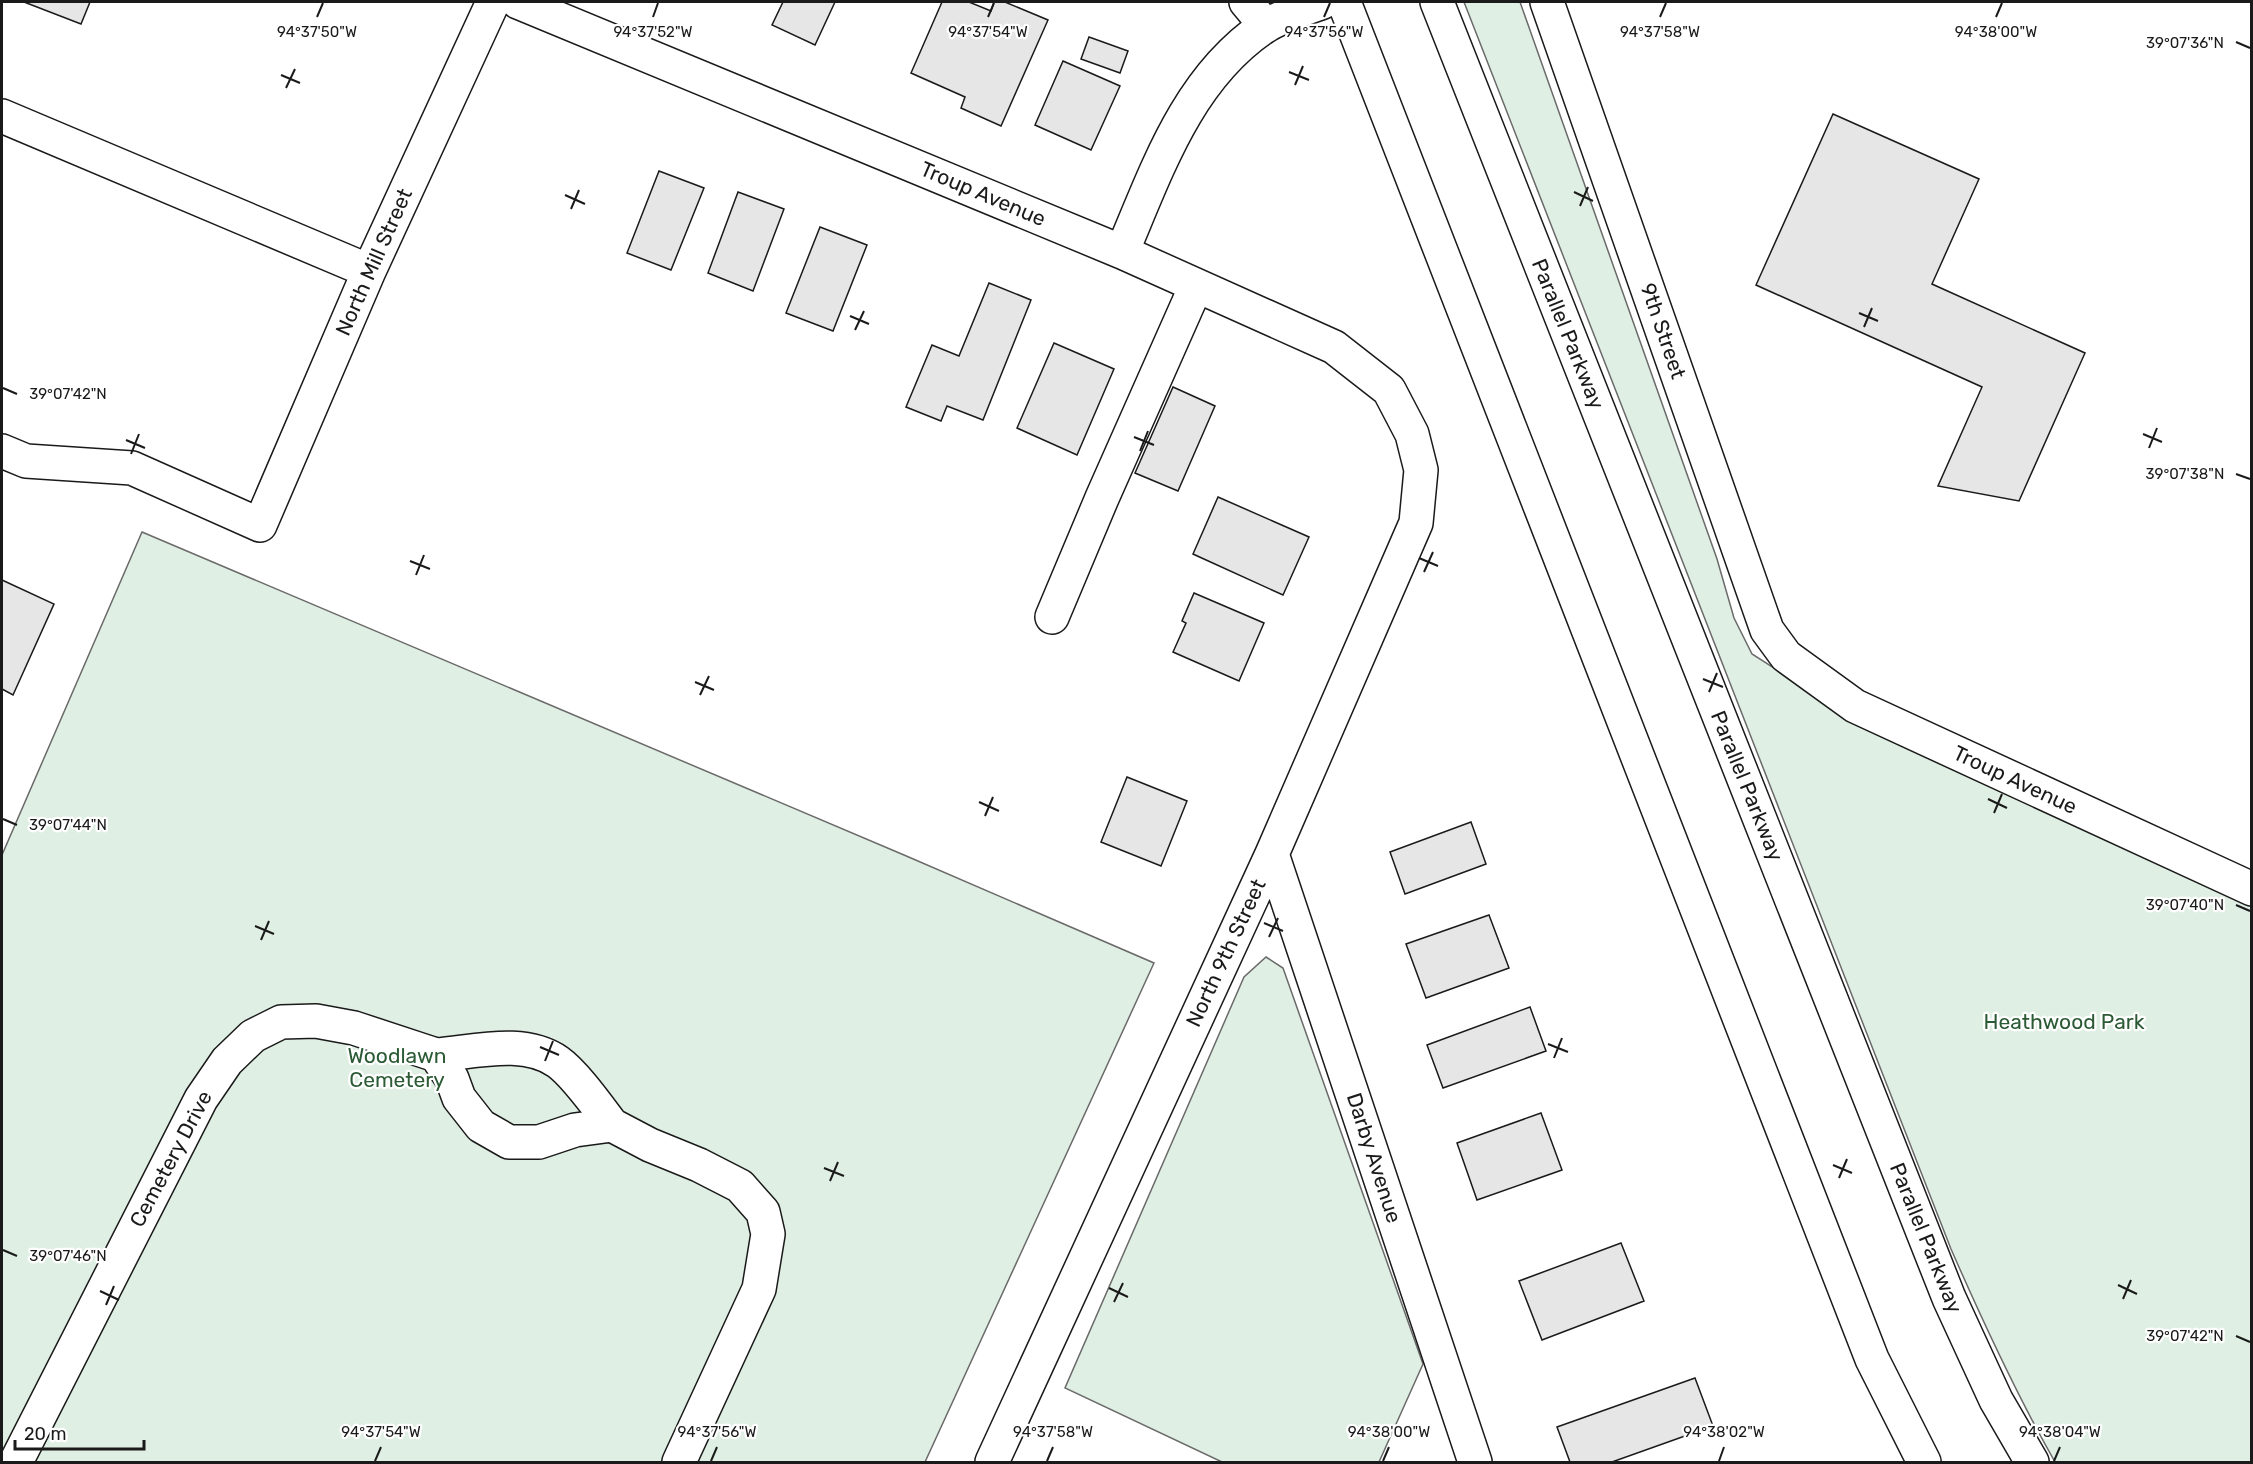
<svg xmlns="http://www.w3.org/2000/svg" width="2253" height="1464" viewBox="0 0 2253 1464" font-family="Rubik,sans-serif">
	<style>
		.green { fill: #e0efe3; stroke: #6a6a6a; stroke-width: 1.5 }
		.building { fill: #e6e6e6; stroke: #1a1a1a; stroke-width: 1.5 }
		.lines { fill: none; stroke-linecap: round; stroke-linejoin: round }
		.minor-casing { stroke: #1a1a1a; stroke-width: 36 }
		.major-casing { stroke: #1a1a1a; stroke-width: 36 }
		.minor { stroke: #fff; stroke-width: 33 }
		.major { stroke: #fff; stroke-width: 33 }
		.ticks { fill: none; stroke: #1a1a1a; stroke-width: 2 }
		.labels { text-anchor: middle; stroke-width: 4.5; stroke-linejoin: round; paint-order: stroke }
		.street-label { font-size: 21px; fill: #1a1a1a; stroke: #fff }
		.park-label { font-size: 21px; fill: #2b5a34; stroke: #fff }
		.ticks-label { font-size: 15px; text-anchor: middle; fill: #1a1a1a; stroke: #fff; stroke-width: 4.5; stroke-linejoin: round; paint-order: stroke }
	</style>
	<rect width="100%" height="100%" fill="#fff"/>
	<path class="green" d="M1464 2H1520L1717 559 1734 618 1752 654 1807 689 2251 902V1462H2055C2016 1394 1983 1322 1951 1249Z
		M142 532 904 855 1154 963 925 1462H2V855Z
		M1266 957 1283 968 1423 1364 1379 1462H1222L1065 1388 1244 977Z"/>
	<path class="building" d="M24 2H90L81 24Z
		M783 2H835L815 45 772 25Z
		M942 2H969L991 11 994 2H1005L1048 20 1001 126 961 108 965 97 911 73Z
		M1089 37 1128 51 1120 73 1081 59Z
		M1063 61 1120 86 1091 150 1035 125Z
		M1833 114 1979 179 1932 284 2085 353 2019 501 1938 486 1982 387 1756 285Z
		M659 171 704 188 671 270 627 253Z
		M738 192 784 209 753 291 708 273Z
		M820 227 867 245 833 331 786 313Z
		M989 283 1031 300 983 420 947 406 941 421 906 407 932 345 959 356Z
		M1054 343 1114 369 1077 455 1017 428Z
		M1173 387 1215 406 1178 491 1135 473Z
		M1218 497 1309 537 1283 595 1193 554Z
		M2 580 54 604 13 695 2 689Z
		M1194 593 1264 623 1239 681 1173 652 1186 623 1182 621Z
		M1127 777 1187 801 1161 866 1101 842Z
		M1471 822 1486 864 1405 894 1390 852Z
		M1489 915 1509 968 1426 998 1406 944Z
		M1530 1007 1546 1051 1443 1088 1427 1045Z
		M1541 1113 1562 1170 1477 1200 1457 1143Z
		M1621 1243 1644 1301 1542 1340 1519 1281Z
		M1695 1378 1713 1426 1612 1462H1570L1557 1427Z"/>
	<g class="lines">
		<defs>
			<path id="minor" d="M518 2 1122 252 1334 347 1389 390 1412 434 1421 470 1416 523 1272 854 992 1462
				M1246 2 1266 26
				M1547 2 1767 630 1786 656 1855 706 2252 889
				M2 116 369 271
				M1122 252C1157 170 1187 79 1264 27 1281 16 1304 9 1323 2
				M2 451 26 461 132 468 260 525 369 271 493 2
				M1052 617 1102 498 1196 286
				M1272 854 1475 1462
				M436 1055C475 1052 524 1038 558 1062 575 1074 599 1108 612 1125
				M16 1462 201 1099 227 1061 253 1036 281 1022 316 1021 354 1028 436 1055 452 1079 459 1098 481 1126 509 1142H539L575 1130 612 1125 650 1145 699 1165 740 1186 763 1212 768 1234 759 1289 679 1462"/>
			<path id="major" d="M1344 2 1872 1359 1924 1462
				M1437 2 1949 1298 1996 1400 2032 1462"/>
		</defs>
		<use href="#minor" class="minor-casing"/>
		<use href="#major" class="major-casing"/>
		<use href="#minor" class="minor"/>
		<use href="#major" class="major"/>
	</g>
	<path class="ticks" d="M317 17 323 3M653 17 658 3M988 17 994 3M1324 17 1330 3M1660 17 1666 3M1996 17 2002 3M2236 42 2250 48M1289 72 1309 80M281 75 300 83M1295 85 1303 66M286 88 295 69M1574 192 1593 201M565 195 585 204M1580 206 1588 187M571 209 579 190M1859 313 1878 321M850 316 869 324M1864 327 1872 308M855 330 864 311M3 388 17 394M2143 434 2162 442M1134 437 1154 445M126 440 145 448M2149 448 2157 428M1140 451 1148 431M131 454 139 434M2236 474 2250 479M1419 558 1438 566M410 561 430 569M1424 572 1433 552M416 575 424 555M1703 679 1723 687M695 682 714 690M1709 692 1717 673M700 695 709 676M1988 799 2007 808M979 802 999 811M1994 813 2002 794M985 816 993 797M3 819 17 825M2236 905 2250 911M1264 923 1283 931M255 926 274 934M1269 937 1278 918M261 940 269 921M1548 1044 1568 1052M540 1047 559 1055M1554 1058 1562 1038M545 1061 553 1041M1833 1165 1852 1173M824 1168 844 1176M1839 1178 1847 1159M830 1181 838 1162M3 1250 17 1256M2118 1285 2137 1294M1109 1288 1128 1297M100 1291 119 1300M2123 1299 2131 1280M1114 1302 1123 1283M106 1305 114 1286M2236 1336 2250 1342M375 1461 381 1447M711 1461 717 1447M1047 1461 1053 1447M1383 1461 1389 1447M1719 1461 1724 1447M2054 1461 2060 1447"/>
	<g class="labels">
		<g class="street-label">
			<text transform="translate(983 194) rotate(23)" y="7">Troup Avenue</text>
			<text transform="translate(374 262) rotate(-66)" y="7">North Mill Street</text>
			<text transform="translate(1663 331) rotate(71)" y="7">9th Street</text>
			<text transform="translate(1568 334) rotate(68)" y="7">Parallel Parkway</text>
			<text transform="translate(2015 780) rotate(25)" y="7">Troup Avenue</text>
			<text transform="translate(1747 786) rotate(68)" y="7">Parallel Parkway</text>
			<text transform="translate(1226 953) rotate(-65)" y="7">North 9th Street</text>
			<text transform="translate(1374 1158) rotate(72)" y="7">Darby Avenue</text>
			<text transform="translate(171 1159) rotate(-62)" y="7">Cemetery Drive</text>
			<text transform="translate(1926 1238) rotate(68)" y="7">Parallel Parkway</text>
		</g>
		<g class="park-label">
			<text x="2064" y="1029">Heathwood Park</text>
			<text x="397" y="1063">Woodlawn<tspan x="397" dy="24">Cemetery</tspan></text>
		</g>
	</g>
	<g class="ticks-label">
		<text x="653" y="37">94°37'52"W</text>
		<text x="988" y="37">94°37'54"W</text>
		<text x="1324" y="37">94°37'56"W</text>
		<text x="1660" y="37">94°37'58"W</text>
		<text x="1996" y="37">94°38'00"W</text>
		<text x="317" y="37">94°37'50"W</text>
		<text x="2185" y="48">39°07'36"N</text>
		<text x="68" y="399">39°07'42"N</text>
		<text x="2185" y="479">39°07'38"N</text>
		<text x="68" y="830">39°07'44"N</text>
		<text x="2185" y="910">39°07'40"N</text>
		<text x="68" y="1261">39°07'46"N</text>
		<text x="2185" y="1341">39°07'42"N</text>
		<text x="381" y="1437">94°37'54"W</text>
		<text x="717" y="1437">94°37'56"W</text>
		<text x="1053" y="1437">94°37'58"W</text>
		<text x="1389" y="1437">94°38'00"W</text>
		<text x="1724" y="1437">94°38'02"W</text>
		<text x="2060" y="1437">94°38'04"W</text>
	</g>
	<rect width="2253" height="1464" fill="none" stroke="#1a1a1a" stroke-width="6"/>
	<path d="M15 1440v9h129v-9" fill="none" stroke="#1a1a1a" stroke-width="3"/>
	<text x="24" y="1440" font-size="18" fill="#1a1a1a" stroke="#ffffff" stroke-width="4.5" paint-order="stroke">20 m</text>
</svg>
